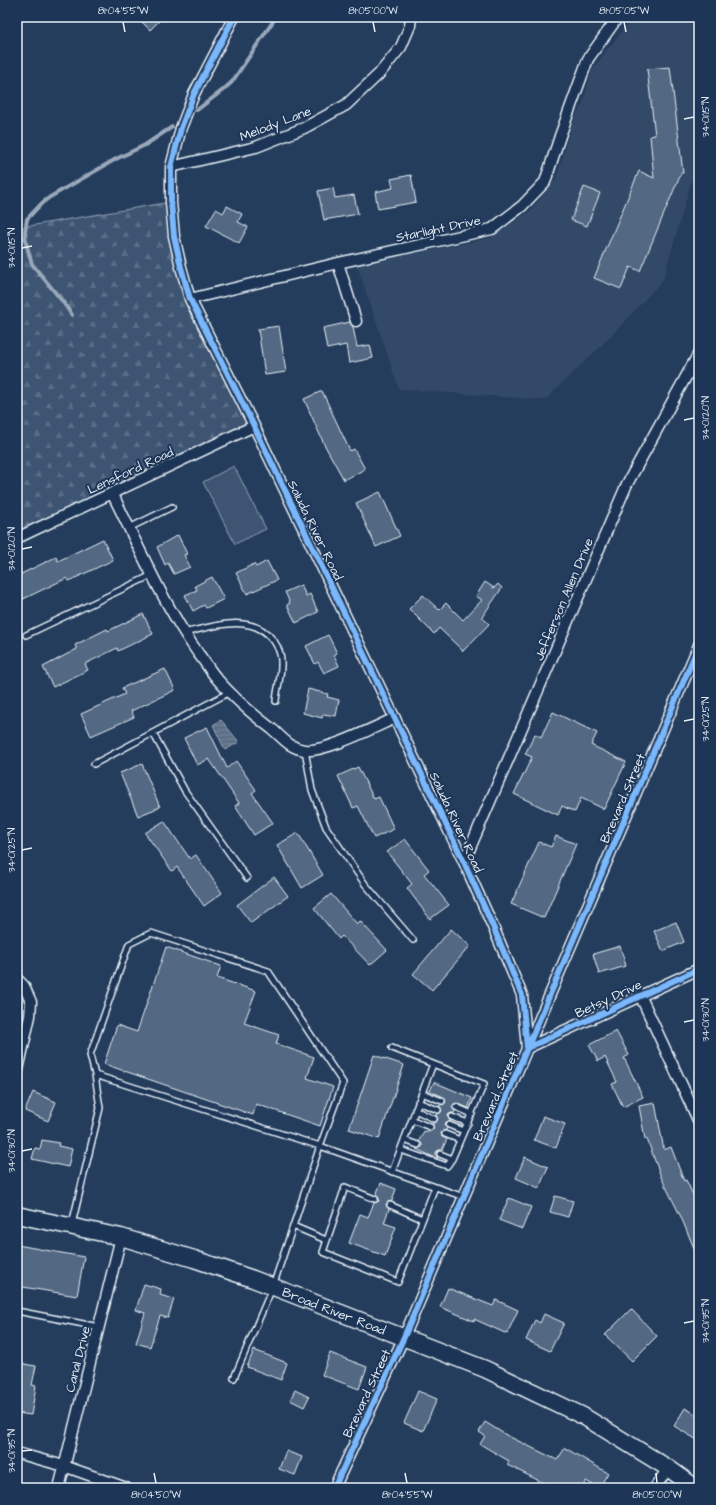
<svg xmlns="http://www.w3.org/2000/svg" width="716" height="1505" viewBox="0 0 716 1505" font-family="'Architects Daughter',sans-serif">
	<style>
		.built { fill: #334a68 }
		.forest { fill: url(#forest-firs); stroke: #93a2b5 }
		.park { fill: #3e5472; stroke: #93a2b5 }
		.water { fill: url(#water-rules); stroke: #99a8ba }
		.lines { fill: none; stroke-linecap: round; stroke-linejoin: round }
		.stream { stroke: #99a8ba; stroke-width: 4 }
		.building { fill: #536782; stroke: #e8f1f8 }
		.lane-casing { stroke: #e8f1f8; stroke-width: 8 }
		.street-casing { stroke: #e8f1f8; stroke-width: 13 }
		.primary-casing { stroke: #e8f1f8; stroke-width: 19 }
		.lane { stroke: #1d3557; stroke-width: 5 }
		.street { stroke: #1d3557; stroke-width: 10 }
		.primary { stroke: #1d3557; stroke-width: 16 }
		.cycleway-casing { stroke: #1d3557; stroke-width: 8 }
		.cycleway { stroke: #7ab7fb; stroke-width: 6 }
		.ticks { fill: none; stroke: #e8f1f8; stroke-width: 1.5 }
		.labels { text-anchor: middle; stroke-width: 4; stroke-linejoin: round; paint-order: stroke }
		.street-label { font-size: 13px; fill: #e8f1f8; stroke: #1d3557 }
		.neatline { fill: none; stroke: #e8f1f8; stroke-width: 1.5 }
		.ticks-label { font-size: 10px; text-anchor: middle; fill: #e8f1f8 }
	</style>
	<defs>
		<pattern id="forest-firs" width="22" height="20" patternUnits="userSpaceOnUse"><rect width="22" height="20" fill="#3e5472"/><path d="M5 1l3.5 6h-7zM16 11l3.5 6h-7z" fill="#5a6d87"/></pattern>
		<pattern id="water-rules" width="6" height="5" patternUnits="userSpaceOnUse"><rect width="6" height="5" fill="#657890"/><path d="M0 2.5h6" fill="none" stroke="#576270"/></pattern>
	</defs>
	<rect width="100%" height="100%" fill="#253d5d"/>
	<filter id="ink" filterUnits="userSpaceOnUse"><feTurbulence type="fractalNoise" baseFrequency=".025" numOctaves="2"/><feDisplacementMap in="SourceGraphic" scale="8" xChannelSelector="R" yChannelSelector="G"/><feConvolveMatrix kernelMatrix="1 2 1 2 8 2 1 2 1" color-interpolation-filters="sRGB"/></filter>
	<g filter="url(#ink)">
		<path class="built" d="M633 17H697L699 19V155L663 280 612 335 545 400 399 389 357 265 490 238 531 210 557 177 572 124 584 100 592 70Z"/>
		<path class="forest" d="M171 202 181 267 254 426 17 538V228Z"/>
		<path class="park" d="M234 466 266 529 235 544 203 482Z"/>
		<path class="water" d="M221 720 239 742 225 750 213 725Z"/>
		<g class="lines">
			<path class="stream" d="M197 110 223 90 232 82 276 17
				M72 315 63 302 32 264 26 243 25 232 27 219 42 203 50 197 116 159 145 145 172 127"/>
		</g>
		<path class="building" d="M137 17H163L150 30Z
			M670 67 683 173H681L640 271 630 267 621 289 594 278 639 171 654 178 650 136 655 135 647 69Z
			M411 175 416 202 378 209 375 192 393 188 391 179Z
			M584 187 600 193 587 226 571 220Z
			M333 188 335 198 354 195 358 214 324 220 318 191Z
			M227 206 242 214 238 222 248 227 239 243 206 226 216 209 223 213Z
			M350 322 353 327 357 347 370 345 373 358 349 363 346 345 327 349 323 328Z
			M279 326 286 372 265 375 258 329Z
			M322 391 350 451 354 449 365 469 344 480 324 444 304 399Z
			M380 492 400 536 376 547 356 503Z
			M178 535 187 554 184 555 190 567 174 574 168 563 165 565 157 547Z
			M103 539 113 560 69 581 67 578 17 602V576L56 557 58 561Z
			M267 561 277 580 247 594 236 573 254 564 256 567Z
			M212 577 224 599 206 608 204 605 193 611 185 595 197 590 195 586Z
			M485 582 494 588 498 584 502 588 482 617 489 624 463 651 439 628 434 634 409 609 423 595 439 610 446 603 463 620 482 600 476 596Z
			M301 585 306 596 310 594 318 612 296 623 287 605 290 603 285 592Z
			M143 614 153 634 118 651 117 648 85 664 88 670 53 687 43 667 77 649 75 645 107 629 108 631Z
			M328 635 337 653 334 655 339 666 324 673 318 662 315 664 306 646Z
			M165 669 175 690 131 711 134 717 91 736 81 714 125 694 122 688Z
			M308 689 328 694 327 697 339 700 336 716 323 714 322 718 303 713Z
			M553 712 597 733 591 745 626 762 604 809 581 798 575 812 562 806 558 815 514 794 532 757 525 754 535 734 541 737Z
			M207 727 227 768 236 761 256 790 252 793 273 823 254 835 235 806 239 803 209 759 197 765 184 738Z
			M142 764 160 807 138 816 120 773Z
			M358 767 374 799 379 797 394 829 374 838 358 806 353 808 338 776Z
			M164 821 190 859 196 855 222 893 204 906 177 867 172 871 145 833Z
			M298 833 323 875 302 888 277 845Z
			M556 836 576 844 544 918 511 904 539 842 551 847Z
			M405 839 429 870 424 874 449 905 430 919 407 888 412 884 387 852Z
			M274 877 288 896 251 923 237 905Z
			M331 894 357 924 360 921 387 950 370 965 342 936 339 939 314 908Z
			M676 922 684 942 663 951 654 931Z
			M451 929 470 946 432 990 413 974Z
			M620 946 626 966 599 974 593 954Z
			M166 947 221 966 217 978 256 991 244 1023 279 1035 276 1044 314 1057 307 1078 333 1087 320 1126 256 1104 253 1115 104 1064 117 1025 137 1032Z
			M616 1031 629 1055 624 1058 643 1097 623 1107 612 1084 617 1082 605 1057 598 1061 589 1045Z
			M374 1055 404 1065 379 1139 349 1129Z
			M434 1082 472 1098 468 1108 457 1103 453 1105V1109L455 1111 454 1113H451L448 1115V1118L451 1121 446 1122 445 1125 447 1128 446 1130 443 1131 441 1133 442 1137 447 1139 442 1150H439L436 1152V1155L438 1159 416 1149 422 1147V1144L419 1141 424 1131 428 1132 434 1129 432 1123 436 1122 438 1119 436 1115V1114L440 1113 442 1111 439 1106 440 1105 444 1104 446 1102 444 1097 430 1091Z
			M33 1092 56 1102 48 1121 25 1111Z
			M655 1103 664 1150 671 1147 684 1181 686 1180 699 1207V1260L681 1217 661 1177 647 1139H645L639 1106Z
			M543 1116 565 1124 556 1148 534 1140Z
			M42 1140 59 1143 58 1146 72 1149 68 1167 32 1159 35 1148 40 1149Z
			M525 1157 548 1167 539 1188 516 1178Z
			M381 1183 396 1189 392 1201 388 1202 386 1204 387 1207 389 1209 384 1223 396 1227 385 1256 349 1243 360 1214 368 1217 374 1203 379 1201V1198L376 1195Z
			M555 1196 573 1201 568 1217 550 1212Z
			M509 1198 531 1207 522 1229 499 1220Z
			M17 1245 84 1257 77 1296 17 1286Z
			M144 1284 161 1289 160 1295 174 1299 168 1318 160 1316 150 1347 136 1343 145 1313 136 1310Z
			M448 1288 493 1306 496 1300 518 1310 507 1334 474 1319V1321L440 1307Z
			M631 1309 657 1336 632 1361 605 1335Z
			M544 1314 564 1323 550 1351 526 1340 535 1320 540 1323Z
			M254 1350 287 1363 281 1380 247 1367Z
			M330 1353 367 1367 359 1389 322 1375Z
			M17 1363 36 1366 32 1385 36 1386 31 1415 17 1413Z
			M295 1390 309 1397 304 1407 290 1400Z
			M418 1391 437 1399 423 1431 404 1423Z
			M685 1408 699 1416V1441L674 1426Z
			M485 1422 506 1435 557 1460 565 1448 608 1473 599 1488 586 1481 582 1488H541L544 1483 507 1465 509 1461 480 1444 485 1436 479 1432Z
			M286 1451 302 1457 295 1475 279 1469Z"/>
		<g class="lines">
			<defs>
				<path id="lane" d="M129 528 172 507
					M184 633C213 626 253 612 274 641 278 647 281 654 281 661 282 674 277 688 276 701
					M26 635 152 575
					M153 733 185 791 247 878
					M305 750 312 790 326 827 365 884 413 940
					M94 764 230 692
					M392 1048 484 1084 452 1159 447 1166 401 1150
					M95 1075 90 1055 129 944 151 933 268 971 343 1083 320 1146 464 1197
					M422 1093 442 1101
					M418 1102 438 1110
					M456 1107 472 1114
					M415 1110 434 1119
					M452 1117 468 1123
					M412 1120 430 1127
					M449 1125 464 1131
					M445 1134 460 1140
					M404 1140 418 1145
					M440 1154 452 1159
					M392 1172 433 1064
					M375 1199 345 1187 323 1252 398 1282 435 1187
					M390 1205 422 1219
					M72 1224 100 1108 95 1075 320 1146 273 1286 234 1378
					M293 1226 326 1240
					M17 1311 99 1327"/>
				<path id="street" d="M234 17 194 94 181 128 171 167V202L174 236 181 267 190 299 254 426 464 862 494 929 522 995 527 1048 699 969
					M171 167 256 147 304 128 346 105 379 74 401 47 410 26 411 17
					M338 263 356 321
					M190 299 338 263 492 229 522 206 545 182 560 136 588 59 618 17
					M112 493C139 547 163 604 198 653 205 662 211 672 218 680 234 698 252 714 272 729 282 737 289 748 304 750 324 753 375 727 395 718
					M17 538 254 426
					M464 862 627 484 699 353
					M17 979 24 986 31 1002 30 1016 17 1074
					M640 995 699 1122
					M17 1453 64 1466 126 1488
					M59 1488 121 1237
					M334 1488 404 1337 699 645
					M655 1488 668 1468"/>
				<g id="primary">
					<path id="s1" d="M17 1215 121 1237 194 1259 253 1279 485 1369 583 1416 668 1468 696 1488"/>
				</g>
			</defs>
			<use href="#lane" class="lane-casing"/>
			<use href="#street" class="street-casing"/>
			<use href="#primary" class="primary-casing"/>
			<use href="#lane" class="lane"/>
			<use href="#street" class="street"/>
			<use href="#primary" class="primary"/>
			<defs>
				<path id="cycleway" d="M234 17 194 94 181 128 171 167V202L174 236 181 267 190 299 254 426 464 862 494 929 522 995 527 1048 699 969
					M334 1488 404 1337 699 645"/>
			</defs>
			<use href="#cycleway" class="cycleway-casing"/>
			<use href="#cycleway" class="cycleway"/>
		</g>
	</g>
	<path class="ticks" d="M123 22 125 32M373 22 375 32M624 22 626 32M684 119 694 117M22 248 32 246M684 420 694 418M22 549 32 547M684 721 694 719M22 850 32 848M684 1022 694 1020M22 1151 32 1149M684 1323 694 1321M22 1451 32 1450M154 1473 156 1483M405 1473 407 1483M656 1473 657 1483"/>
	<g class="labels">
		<g class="street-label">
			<text transform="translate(275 123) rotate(-21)" y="5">Melody Lane</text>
			<text transform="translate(438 228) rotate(-12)" y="5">Starlight Drive</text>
			<text transform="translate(130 470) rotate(-25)" y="5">Lensford Road</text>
			<text transform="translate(316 530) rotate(64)" y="5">Saluda River Road</text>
			<text transform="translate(563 599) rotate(-67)" y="5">Jefferson Allen Drive</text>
			<text transform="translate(622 798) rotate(-67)" y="5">Brevard Street</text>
			<text transform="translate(457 822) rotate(65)" y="5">Saluda River Road</text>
			<text transform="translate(608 998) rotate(-25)" y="5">Betsy Drive</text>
			<text transform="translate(495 1096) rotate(-67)" y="5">Brevard Street</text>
			<text dy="5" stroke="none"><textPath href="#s1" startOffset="332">Broad River Road</textPath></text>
			<text transform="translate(77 1359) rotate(-76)" y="5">Canal Drive</text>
			<text transform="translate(366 1393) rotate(-65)" y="5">Brevard Street</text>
		</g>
	</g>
	<rect width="716" height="1505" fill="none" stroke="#1d3557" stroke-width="44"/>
	<rect x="22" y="22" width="672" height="1461" class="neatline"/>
	<g class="ticks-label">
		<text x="123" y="14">81°04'55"W</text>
		<text x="373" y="14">81°05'00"W</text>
		<text x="624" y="14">81°05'05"W</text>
		<text transform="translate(705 117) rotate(-90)" y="4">34°01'15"N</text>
		<text transform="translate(11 248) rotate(-90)" y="4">34°01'15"N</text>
		<text transform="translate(705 418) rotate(-90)" y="4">34°01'20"N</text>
		<text transform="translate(11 549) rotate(-90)" y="4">34°01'20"N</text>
		<text transform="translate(705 719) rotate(-90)" y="4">34°01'25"N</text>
		<text transform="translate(11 850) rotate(-90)" y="4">34°01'25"N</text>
		<text transform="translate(705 1020) rotate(-90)" y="4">34°01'30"N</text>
		<text transform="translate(11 1151) rotate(-90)" y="4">34°01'30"N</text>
		<text transform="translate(705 1321) rotate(-90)" y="4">34°01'35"N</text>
		<text transform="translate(11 1451) rotate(-90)" y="4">34°01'35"N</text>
		<text x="156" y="1498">81°04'50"W</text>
		<text x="407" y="1498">81°04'55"W</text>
		<text x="657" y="1498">81°05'00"W</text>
	</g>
</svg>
